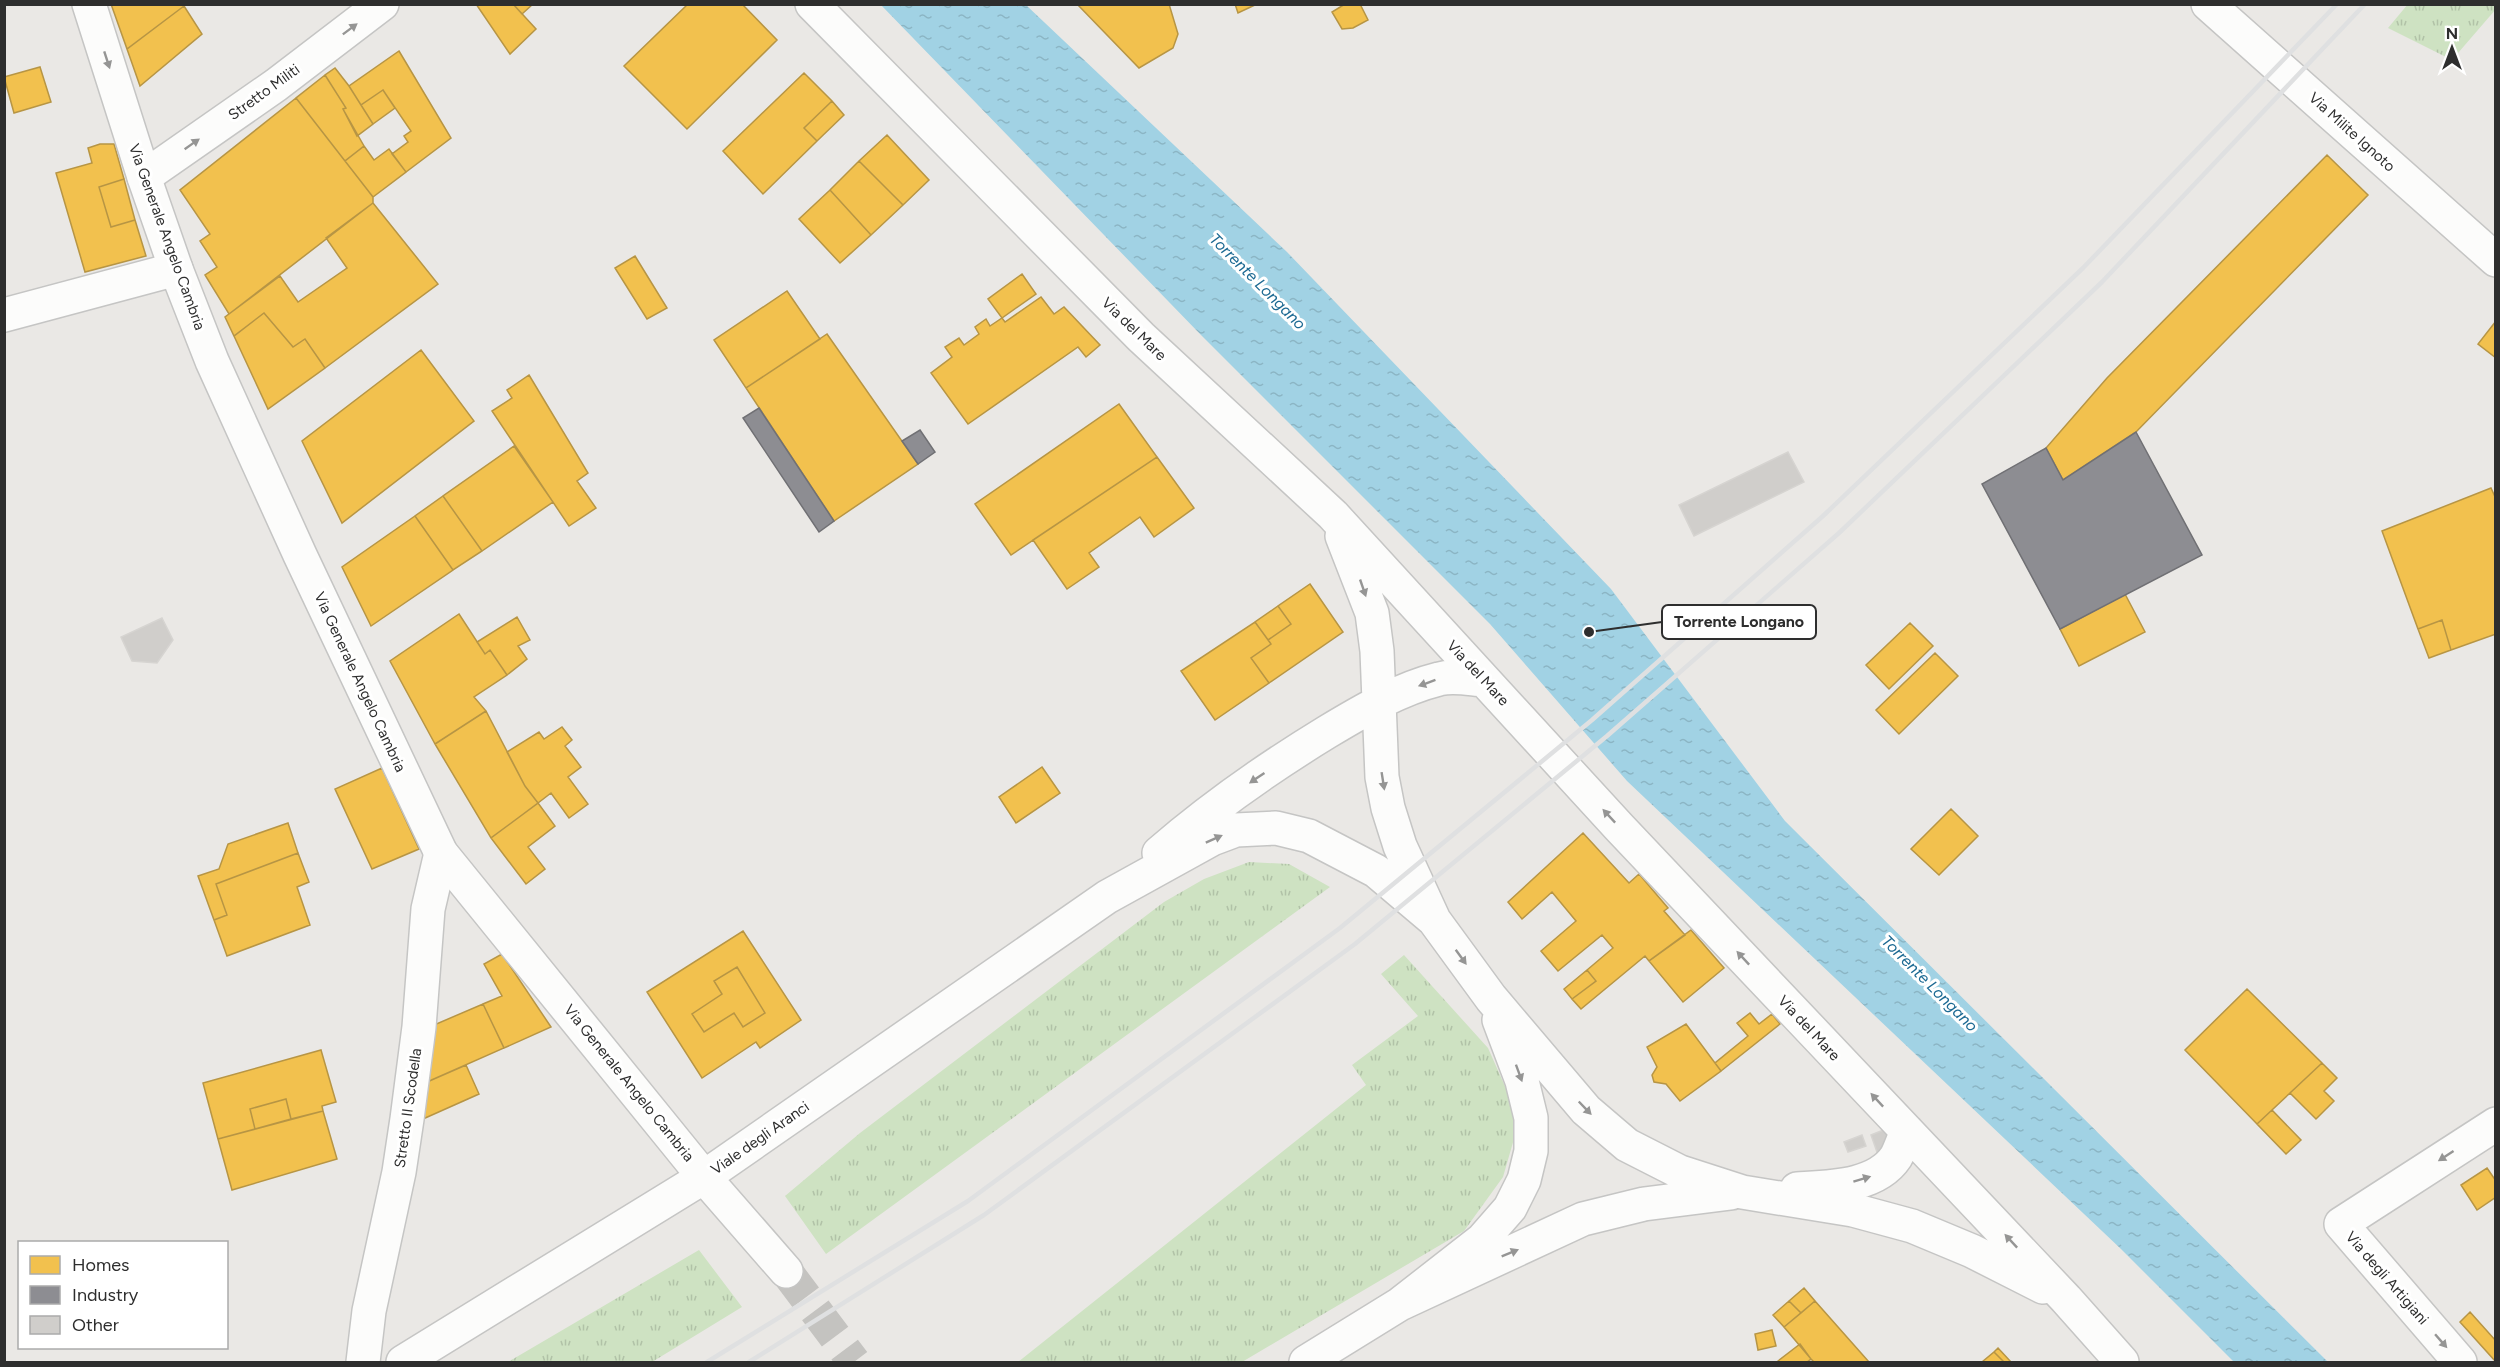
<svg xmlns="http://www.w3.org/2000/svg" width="2500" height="1367" viewBox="0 0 2500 1367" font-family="Figtree,sans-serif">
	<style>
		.grass { fill: url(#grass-tufts) }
		.water { fill: url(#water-ripples) }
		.homes { fill: #f2c14e; stroke: #b79544; stroke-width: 1.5 }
		.industry { fill: #8d8d92; stroke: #707074; stroke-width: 1.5 }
		.building { fill: #d0cecb; stroke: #d6d4d1; stroke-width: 1.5 }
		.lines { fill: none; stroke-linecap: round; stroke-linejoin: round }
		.secondary-tunnel { stroke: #c4c3c0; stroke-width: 33; stroke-dasharray: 33 16; stroke-linecap: butt }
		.street-casing { stroke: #c5c5c4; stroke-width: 36 }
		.secondary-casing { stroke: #c5c5c4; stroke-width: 36 }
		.street { stroke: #fcfcfb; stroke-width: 33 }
		.secondary { stroke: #fcfcfb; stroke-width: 33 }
		.rail { stroke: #dfe0e1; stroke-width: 4.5 }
		.oneway { fill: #959594 }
		.labels { text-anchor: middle; stroke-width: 6; stroke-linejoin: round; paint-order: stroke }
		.street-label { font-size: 15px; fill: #2e2e2e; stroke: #fff }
		.water-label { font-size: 16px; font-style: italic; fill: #1d6a93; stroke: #fff }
		.leader { fill: none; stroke: #2e2e2e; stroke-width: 2 }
		.callout-dot { fill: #2e2e2e; stroke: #fff; stroke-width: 2 }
		.callout { fill: #fff; stroke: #2e2e2e; stroke-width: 2 }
		.callout-label { font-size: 16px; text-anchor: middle; font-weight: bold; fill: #2e2e2e }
	</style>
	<defs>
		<pattern id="grass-tufts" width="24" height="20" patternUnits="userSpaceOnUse" patternTransform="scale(1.5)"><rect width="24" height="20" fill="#cee2c2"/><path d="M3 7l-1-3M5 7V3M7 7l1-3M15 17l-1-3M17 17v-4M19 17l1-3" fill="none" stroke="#b1c2a7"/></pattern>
		<pattern id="water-ripples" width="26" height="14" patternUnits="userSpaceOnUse" patternTransform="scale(1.5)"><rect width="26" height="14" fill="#a1d2e4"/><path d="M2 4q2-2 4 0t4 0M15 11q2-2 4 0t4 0" fill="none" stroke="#8bb5c4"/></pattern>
	</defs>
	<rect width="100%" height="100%" fill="#eae8e5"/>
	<path class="grass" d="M2408 4H2495L2496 9 2452 60 2388 28Z
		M1249 862 1289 864 1330 887 826 1254 785 1196 860 1133 1164 902 1204 879Z
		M1404 955 1488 1048 1508 1093 1518 1125 1503 1177 1464 1231 1242 1362H1018L1366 1085 1352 1065 1418 1016 1381 974Z
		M699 1250 742 1307 652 1362H508Z"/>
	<path class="water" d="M881 5H1026L1287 252 1611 589 1785 821 2328 1362H2234L2121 1249 1627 781 1490 624 1201 335Z"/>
	<path class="homes" d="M111 4H184V6L127 49Z
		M476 4H513L536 29 510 54Z
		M513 4H533L522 14Z
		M688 4H742L777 40 687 129 624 66Z
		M1077 4H1169L1178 34 1173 48 1139 68Z
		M1235 4H1257L1238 13Z
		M1345 4H1360L1368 20 1353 28 1342 29 1332 12Z
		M184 6 202 34 140 86 127 49Z
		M399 51 451 138 406 172 392 154 408 142 404 136 411 131 383 90 361 105 349 86Z
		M40 67 51 102 14 113 4 77Z
		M335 68 349 86 373 124 357 136 343 109 346 108 325 75Z
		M804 73 832 101 804 128 817 141 763 194 723 151Z
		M325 75 346 108 343 109 364 146 345 161 296 98Z
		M383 90 395 108 373 124 361 105Z
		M296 98 373 197V203L229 314 205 275 217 267 200 241 210 234 180 190Z
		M832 101 844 115 817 141 804 128Z
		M887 135 929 180 903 205 859 161Z
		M100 144H114L124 179 99 187 111 227 135 220 146 256 85 272 56 173 92 163 88 148Z
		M364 146 374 160 389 149 406 172 373 197 345 161Z
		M2327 155 2368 195 2136 432 2063 480 2046 448 2107 378Z
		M859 161 903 205 871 235 830 190Z
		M124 179 135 220 111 227 99 187Z
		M830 190 871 235 840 263 799 219Z
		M373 203 438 284 325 368 305 339 293 347 264 313 234 336 225 317 280 276 298 302 347 268 326 238Z
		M635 256 667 308 647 319 615 268Z
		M1022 274 1036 294 1002 318 988 299Z
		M787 291 820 339 746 388 714 340Z
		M1041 297 1054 314 1064 307 1100 345 1086 357 1078 347 968 424 931 373 952 357 945 347 959 338 964 345 979 334 975 327 986 319 990 326 1002 318 1005 322Z
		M264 313 293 347 305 339 325 368 268 409 234 336Z
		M2496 321V358L2478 344Z
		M827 334 918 464 834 521 746 388Z
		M421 350 474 421 342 523 302 441Z
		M529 375 588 473 577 481 596 508 569 526 492 411 512 398 507 390Z
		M1119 404 1157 457 1011 555 975 504Z
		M514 446 553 502 482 551 443 496Z
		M1157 457 1194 508 1154 537 1140 517 1089 553 1099 567 1067 589 1033 540Z
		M2491 488 2496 499V634L2451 650 2442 620 2418 629 2382 531Z
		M443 496 482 551 453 570 415 516Z
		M415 516 453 570 371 626 342 567Z
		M1310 584 1343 632 1269 683 1251 658 1271 644 1268 640 1291 624 1278 606Z
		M2125 594 2145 632 2079 666 2060 629Z
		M1278 606 1291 624 1268 640 1255 622Z
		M459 614 485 654 490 650 507 675 474 697 486 711 435 744 390 661Z
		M517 617 530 640 518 646 527 659 507 675 490 650 485 654 477 642Z
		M2442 620 2451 650 2429 658 2418 629Z
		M1255 622 1271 644 1251 658 1269 683 1215 720 1181 671Z
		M1910 623 1933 646 1889 689 1866 665Z
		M1935 653 1958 676 1899 734 1876 710Z
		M486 711 525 786 538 803 491 838 435 744Z
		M562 727 572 740 565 746 581 767 568 777 588 804 569 818 551 793 538 803 525 786 507 752 539 732 544 739Z
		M1042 767 1060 793 1016 823 999 797Z
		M382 768 419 849 372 869 335 789Z
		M538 803 555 826 528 847 545 869 526 884 491 838Z
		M1951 809 1978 836 1939 875 1911 849Z
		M288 823 298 853 216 884 227 915 214 920 198 876 219 869 228 844Z
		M1583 833 1629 883 1639 874 1668 908 1664 911 1685 935 1649 961 1645 956 1581 1009 1572 999 1596 981 1587 970 1613 948 1602 935 1558 971 1541 951 1576 921 1552 892 1522 919 1508 902Z
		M298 853 309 882 297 887 310 925 227 956 214 920 227 915 216 884Z
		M1691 930 1724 968 1683 1002 1649 961Z
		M743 931 801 1020 760 1048 756 1042 702 1078 647 992Z
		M502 954 551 1027 504 1048 483 1004 502 996 484 964Z
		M737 967 765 1013 743 1027 734 1013 704 1032 692 1014 722 994 714 981Z
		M1587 970 1596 981 1572 999 1564 989Z
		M2247 989 2322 1063 2257 1124 2185 1050Z
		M483 1004 504 1048 427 1082 434 1025Z
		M1750 1013 1759 1024 1772 1014 1780 1024 1721 1071 1715 1063 1748 1036 1737 1023Z
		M1686 1024 1721 1071 1680 1101 1666 1084 1654 1082 1652 1075 1657 1067 1647 1047Z
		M321 1050 336 1102 322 1106 323 1111 291 1119 286 1099 250 1109 255 1129 218 1139 203 1083Z
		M2322 1063 2337 1078 2324 1091 2334 1101 2316 1119 2290 1093Z
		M466 1065 479 1094 423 1119 427 1082Z
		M286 1099 291 1119 255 1129 250 1109Z
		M2272 1110 2301 1140 2286 1154 2257 1124Z
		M323 1111 337 1159 232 1190 218 1139Z
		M2487 1168 2496 1181V1197L2477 1210 2461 1185Z
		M1804 1288 1815 1301 1801 1313 1789 1301Z
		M1789 1301 1801 1313 1784 1327 1773 1315Z
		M1815 1301 1869 1362H1814L1811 1359 1784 1327Z
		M2470 1312 2496 1341V1362L2460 1322Z
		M1772 1330 1776 1346 1758 1350 1755 1334Z
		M1800 1344 1811 1359 1807 1362H1780L1778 1361Z
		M1998 1348 2011 1362H2004L1994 1352Z
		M1994 1352 2004 1362H1982Z"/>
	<path class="industry" d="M759 408 834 521 819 532 743 418Z
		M920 430 935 452 918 464 902 441Z
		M2136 432 2202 555 2060 629 1982 484 2046 448 2063 480Z"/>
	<path class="building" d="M1788 452 1804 482 1694 536 1679 505Z
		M162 618 173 640 157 663 132 661 121 637Z
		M1886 1129 1893 1147 1877 1152 1871 1135Z
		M1862 1135 1866 1146 1848 1152 1844 1142Z"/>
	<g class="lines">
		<path class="secondary-tunnel" d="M786 1271 854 1362"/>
		<defs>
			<path id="street" d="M144 177 276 85 382 4
				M4 315 176 269
				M363 1362 369 1311 399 1172 407 1119 419 1027 428 909 441 853
				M2460 1362 2341 1224 2496 1124"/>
			<path id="secondary" d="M89 4 144 177 176 269 212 361 300 555 441 853 704 1177 786 1271
				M812 4 1141 337 1333 515 1619 827 2066 1299 2122 1362
				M2208 4 2496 260
				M1342 536 1372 613 1377 651 1382 777 1388 808 1400 846 1434 920 1491 998 1586 1110 1627 1145 1680 1172 1742 1192 1853 1210 1912 1226 1972 1251 2043 1287
				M1159 853C1211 808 1268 768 1327 732 1362 711 1399 689 1439 679 1453 675 1470 679 1484 680
				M1797 1189C1830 1187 1876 1187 1896 1157 1900 1150 1903 1140 1907 1131
				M1400 1304 1583 1219 1644 1204 1731 1193
				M403 1362 704 1177 1107 897 1212 839 1236 830 1276 828 1309 836 1376 871 1434 920
				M1306 1362 1400 1304 1482 1240 1510 1208 1524 1180 1531 1151V1118L1522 1081 1499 1020"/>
		</defs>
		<use href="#street" class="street-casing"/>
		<use href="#secondary" class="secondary-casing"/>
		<use href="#street" class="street"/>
		<use href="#secondary" class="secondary"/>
		<path class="rail" d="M707 1362 968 1201 1340 928 1592 720 1823 516 2083 268 2337 4
			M749 1362 984 1215 1355 944 1607 736 1839 533 2102 282 2365 4"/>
	</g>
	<defs><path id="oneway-solid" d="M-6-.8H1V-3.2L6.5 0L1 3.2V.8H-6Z" transform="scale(1.5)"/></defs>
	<g class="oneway">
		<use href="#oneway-solid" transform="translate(350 29) rotate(-37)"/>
		<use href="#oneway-solid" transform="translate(107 60) rotate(72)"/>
		<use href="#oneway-solid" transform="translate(192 144) rotate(-35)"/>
		<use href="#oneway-solid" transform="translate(1363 588) rotate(71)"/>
		<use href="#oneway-solid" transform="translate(1427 683) rotate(160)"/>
		<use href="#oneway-solid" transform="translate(1257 778) rotate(146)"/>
		<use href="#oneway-solid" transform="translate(1383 781) rotate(81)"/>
		<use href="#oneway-solid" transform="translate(1609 816) rotate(-133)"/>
		<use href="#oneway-solid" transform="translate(1214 839) rotate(-24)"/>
		<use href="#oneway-solid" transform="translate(1461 957) rotate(54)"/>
		<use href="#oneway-solid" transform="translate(1743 958) rotate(-133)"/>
		<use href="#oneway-solid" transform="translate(1519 1073) rotate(70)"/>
		<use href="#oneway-solid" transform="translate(1877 1100) rotate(-133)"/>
		<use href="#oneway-solid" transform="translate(1585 1108) rotate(46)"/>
		<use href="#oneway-solid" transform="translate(2446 1156) rotate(147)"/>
		<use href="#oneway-solid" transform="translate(1862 1179) rotate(-17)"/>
		<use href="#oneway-solid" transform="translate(2011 1241) rotate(-133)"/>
		<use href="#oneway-solid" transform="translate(1510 1253) rotate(-22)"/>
		<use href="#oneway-solid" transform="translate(2441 1341) rotate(49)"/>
	</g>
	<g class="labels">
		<g class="street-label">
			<text transform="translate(264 92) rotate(-36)" y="5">Stretto Militi</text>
			<text transform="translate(2352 132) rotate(42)" y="5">Via Milite Ignoto</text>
			<text transform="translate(167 237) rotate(70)" y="5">Via Generale Angelo Cambria</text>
			<text transform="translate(1134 329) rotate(44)" y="5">Via del Mare</text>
			<text transform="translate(1478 673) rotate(47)" y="5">Via del Mare</text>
			<text transform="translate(360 682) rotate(65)" y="5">Via Generale Angelo Cambria</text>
			<text transform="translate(1809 1028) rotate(47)" y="5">Via del Mare</text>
			<text transform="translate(629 1083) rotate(51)" y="5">Via Generale Angelo Cambria</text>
			<text transform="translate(408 1108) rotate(-82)" y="5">Stretto II Scodella</text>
			<text transform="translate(760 1138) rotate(-35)" y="5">Viale degli Aranci</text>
			<text transform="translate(2387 1278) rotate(49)" y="5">Via degli Artigiani</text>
		</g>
		<g class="water-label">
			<text transform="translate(1258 281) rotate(45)" y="6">Torrente Longano</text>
			<text transform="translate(1930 983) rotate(45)" y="6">Torrente Longano</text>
		</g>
	</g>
	<path class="leader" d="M1589 632L1662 622"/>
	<circle class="callout-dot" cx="1589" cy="632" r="6"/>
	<rect class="callout" x="1662" y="605" width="154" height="34" rx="6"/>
	<g class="callout-label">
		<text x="1739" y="627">Torrente Longano</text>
	</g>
	<rect width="2500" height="1367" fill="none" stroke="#2e2e2e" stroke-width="12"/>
	<rect x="18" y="1241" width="210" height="108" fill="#ffffff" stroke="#ababab" stroke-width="1.5"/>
	<rect x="30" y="1256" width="30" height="18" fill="#f2c14e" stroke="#ababab" stroke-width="1.5"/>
	<text x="72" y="1271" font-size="18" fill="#2e2e2e">Homes</text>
	<rect x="30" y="1286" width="30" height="18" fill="#8d8d92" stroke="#ababab" stroke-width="1.5"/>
	<text x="72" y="1301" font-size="18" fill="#2e2e2e">Industry</text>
	<rect x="30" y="1316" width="30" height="18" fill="#d0cecb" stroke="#ababab" stroke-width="1.5"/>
	<text x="72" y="1331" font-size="18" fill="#2e2e2e">Other</text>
	<g transform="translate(2452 48)" stroke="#ffffff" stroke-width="4.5" paint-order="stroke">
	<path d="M0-4.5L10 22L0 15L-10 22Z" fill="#2e2e2e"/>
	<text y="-9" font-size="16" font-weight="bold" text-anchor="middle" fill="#2e2e2e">N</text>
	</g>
</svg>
